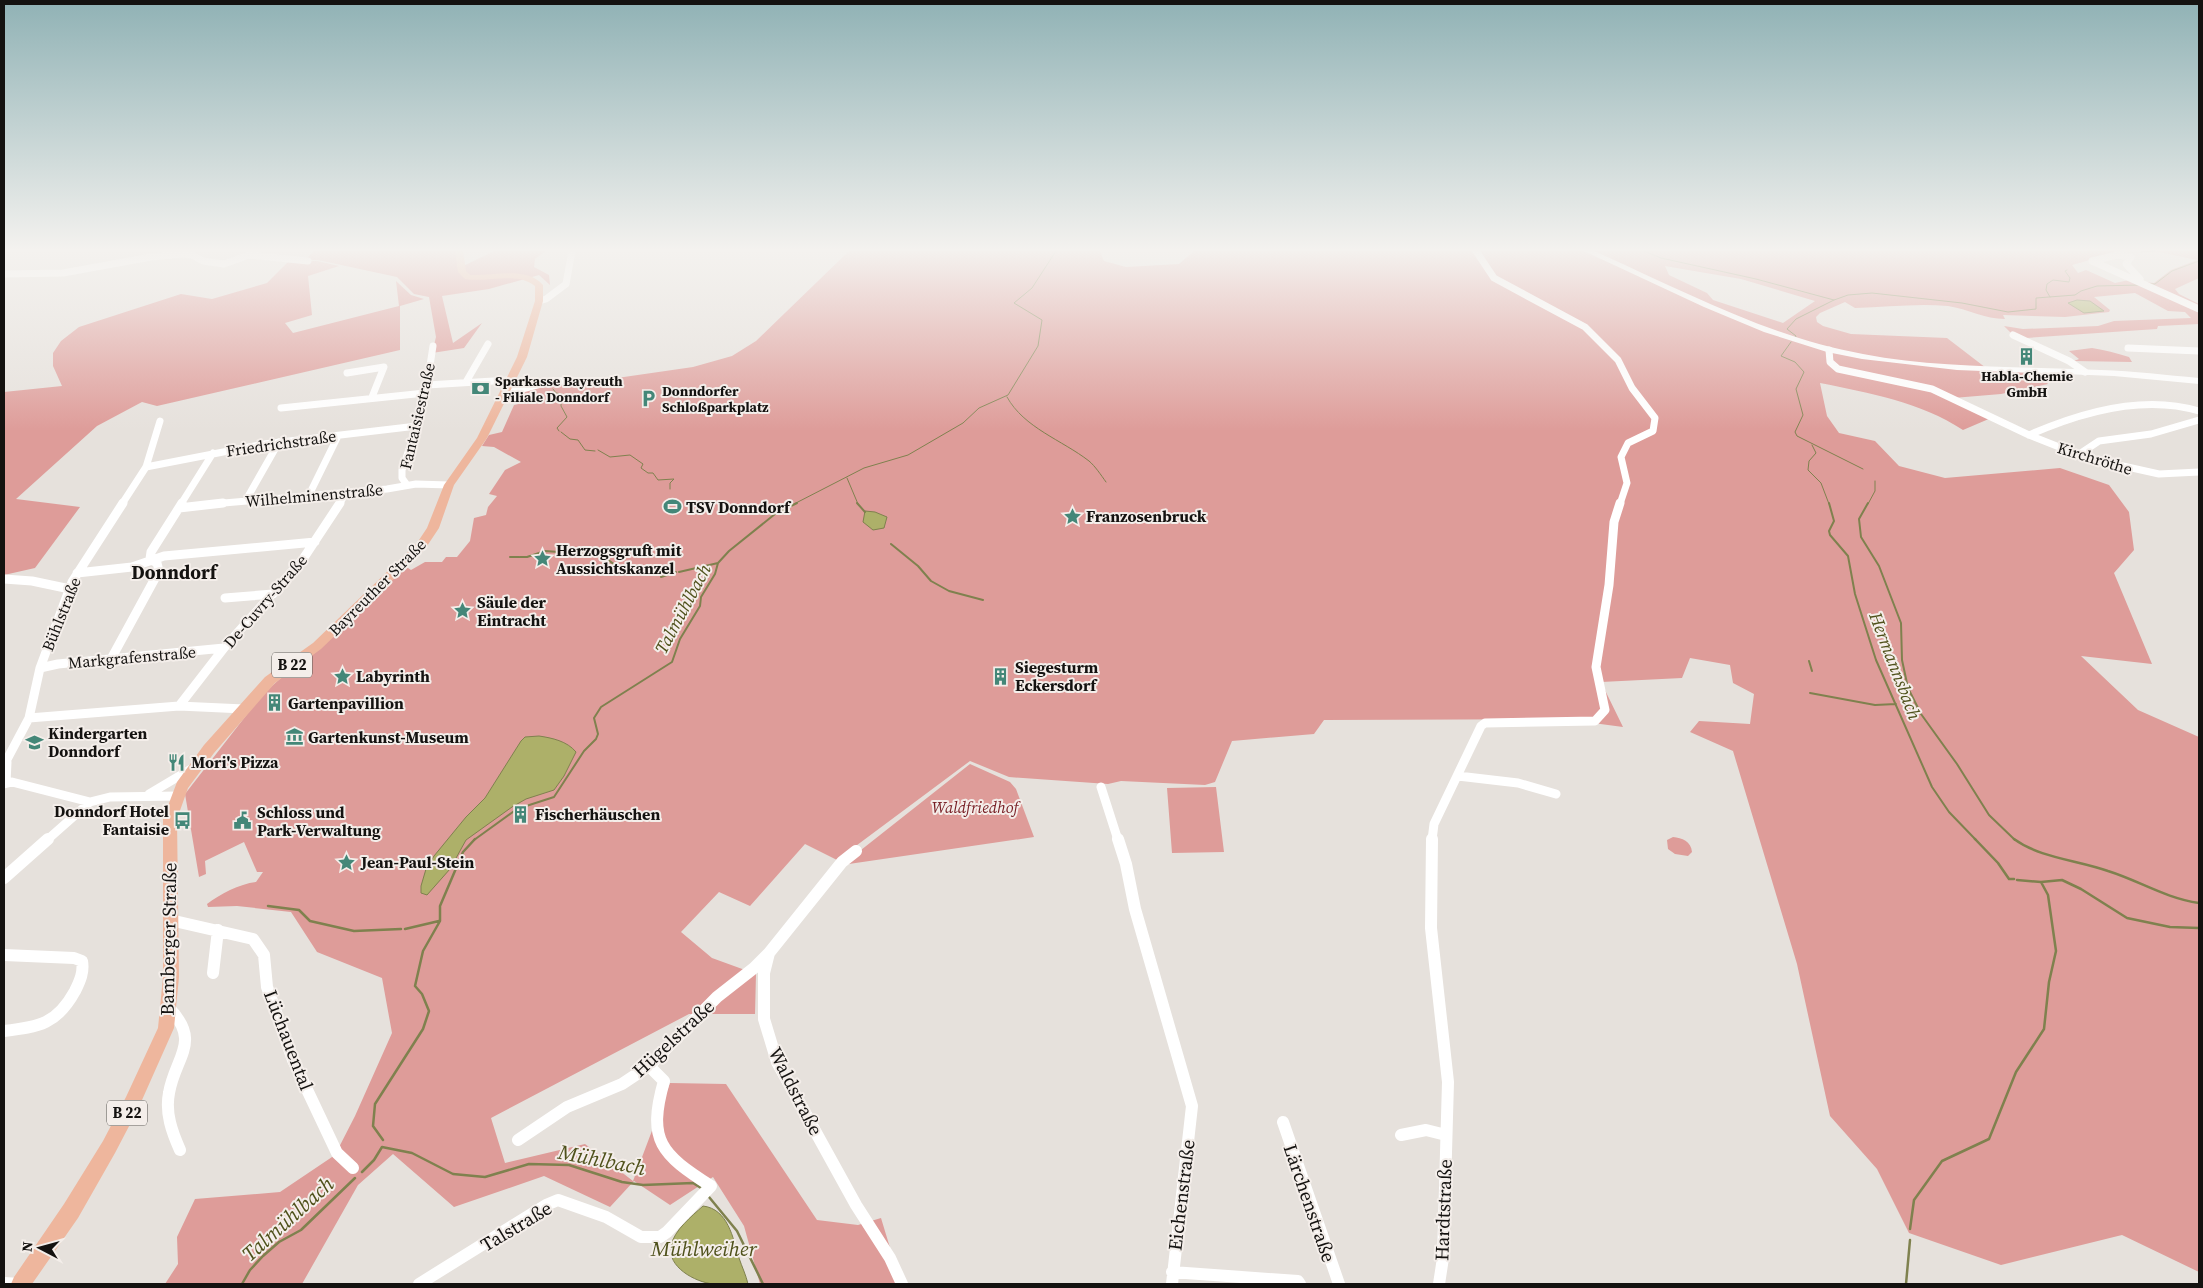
<svg xmlns="http://www.w3.org/2000/svg" width="2203" height="1288" viewBox="0 0 2203 1288" font-family="'Source Serif 4',serif">
	<style>
		.green { fill: #de9c99; fill-rule: evenodd }
		.water { fill: #adb069; stroke: #7f814e }
		.lines { fill: none; stroke-linecap: round; stroke-linejoin: round }
		.stream-far2 { stroke: #7f814e; stroke-width: 1 }
		.stream-far1 { stroke: #7f814e; stroke-width: 2 }
		.stream { stroke: #7f814e; stroke-width: 2.5 }
		.minor-far2 { stroke: #fff; stroke-width: 7 }
		.minor-far1 { stroke: #fff; stroke-width: 9 }
		.minor { stroke: #fff; stroke-width: 12 }
		.secondary { fill: #fff; fill-rule: evenodd }
		.primary { fill: #eeb69d; fill-rule: evenodd }
		.labels { text-anchor: middle; stroke-width: 4; stroke-linejoin: round; paint-order: stroke }
		.far-poi-label { font-size: 14px; font-weight: bold; fill: #141210; stroke: #f4eeea; text-anchor: start }
		.shield { fill: #f4eeea; stroke: #575451; stroke-width: 1 }
		.shield-label { font-size: 15px; font-weight: bold; fill: #141210 }
		.street-label { font-size: 16px; fill: #141210; stroke: #f4eeea }
		.poi-label { font-size: 16px; font-weight: bold; fill: #141210; stroke: #f4eeea; text-anchor: start }
		.park-label { font-size: 16px; font-style: italic; fill: #761c22; stroke: #f4eeea }
		.water-label { font-size: 18px; font-style: italic; fill: #4f511b; stroke: #f4eeea }
		.quarter-label { font-size: 19px; font-weight: bold; fill: #141210; stroke: #f4eeea }
		.near-street-label { font-size: 19px; fill: #141210; stroke: #f4eeea }
		.near-water-label { font-size: 21px; font-style: italic; fill: #4f511b; stroke: #f4eeea }
	</style>
	<rect width="100%" height="100%" fill="#e6e1dc"/>
	<path class="green" d="M314 251H457L459 268 494 251H546L535 259 534 267 549 275 550 285 539 275 489 289 442 296 453 343 482 323 464 348 432 353 436 337 429 297 414 294 397 277 318 260H305Z
		M849 251H1100L1104 261 1126 267 1179 264 1194 251H2113L2115 253 2072 265 2078 273 2086 270 2115 283 2129 280 2154 283 2171 270 2197 260 2154 251H2199V278L2175 289 2179 294 2199 304V324L2158 326 2157 329 2142 330 2026 338 2034 345 2011 333 2004 326 2023 329 2098 326 2114 321 2191 318 2185 312 2168 311 2135 293 2094 297 2110 310 2109 312 2065 317 2003 315 2005 319C1985 319 1968 309 1948 306 1918 303 1886 307 1855 308L1845 302 1820 313 1816 317 1817 322 1823 326 1851 334 1947 338 1990 371 2037 372 2048 384 2001 394 1953 398 1991 418 1963 430C1920 402 1870 393 1820 383L1827 416 1839 433 1875 441 1899 466 1945 478 2060 468 2109 485 2129 512 2134 550 2114 573 2152 664 2081 656 2138 710 2199 737V1272L2122 1235 2001 1265 1909 1233 1877 1169 1830 1116 1797 964 1733 751 1690 732 1699 721 1750 724 1754 694 1733 683 1730 665 1690 658 1682 678 1601 682 1623 727 1563 719 1324 720 1314 734 1232 741 1215 782 1205 785 1121 781 1108 784 1009 777 970 761 837 860 805 844 750 906 719 892 681 932 712 958 756 974 755 1014H689L491 1118 505 1163 585 1144 633 1181 670 1083 726 1084 817 1220 858 1225 881 1218 901 1284H760L744 1226 713 1177 670 1205 634 1181 610 1207 544 1176 454 1207 393 1154 358 1185 302 1284H165L178 1264 177 1237 195 1199 280 1192 335 1155 355 1116 392 1033 382 978 317 952 291 912 237 906 208 907 207 904C220 894 239 884 256 882L263 872H257L244 842 205 861 206 874 199 877 185 794 262 695 405 566 411 570 425 562H442L446 557H457L470 541 474 518 486 515 488 507 497 496 489 494 505 470 521 462 494 447 482 446 489 435 502 432 514 405 523 403 521 388 559 380 617 378 693 367 732 356 756 341ZM1665 266 1741 279 1815 301 1783 323 1713 300 1707 293 1669 275Z
		M289 261H317L339 266 308 276 312 315 285 323 293 333 399 306 396 281 411 295 424 299 400 306V350L157 406 142 402 97 426 16 499 80 507 35 568 4 575V392L62 386 53 366V353L61 341 79 327 181 294 212 299 267 283Z
		M2092 348C2105 350 2116 353 2129 357L2132 362 2074 361 2079 359 2069 351Z
		M970 764 1010 782 1016 789 1034 837 842 865Z
		M1216 787 1224 852 1172 853 1167 788Z
		M1673 837C1682 838 1691 841 1692 852L1688 856 1675 854 1668 849 1667 840Z"/>
	<path class="water" d="M2077 300 2090 301 2104 311 2084 313 2068 303Z
		M865 511 875 512 887 517 884 528 873 530 863 522Z
		M539 736C552 738 567 741 576 752L564 776 554 790 526 799 512 807 466 840 450 869 427 895 421 893V886L426 869 434 856 466 817 485 798 521 741 525 737Z
		M703 1206C728 1209 733 1238 739 1258 742 1267 746 1275 748 1284 736 1284 724 1286 713 1284 695 1282 667 1267 671 1246 674 1230 692 1216 703 1206Z"/>
	<g class="lines">
		<path class="stream-far2" d="M1644 251 1661 258 1756 279 1834 300 1848 295 1872 293 1962 303 2008 312 2036 309V298L2075 295 2081 291 2097 286 2140 285
			M2141 252 2155 251
			M2150 284H2155L2172 271 2199 261
			M2050 297 2046 290 2047 284 2053 280 2069 282 2070 278 2065 271 2067 270
			M1795 339 1796 336 1787 329 1796 319 1834 300
			M1791 342 1781 356 1795 362 1804 372 1796 389 1803 415 1795 432 1797 436 1863 469
			M553 389 556 393 562 394 561 406 567 417 557 428 559 431
			M1007 397C1024 428 1062 440 1089 461 1095 466 1101 475 1106 482
			M561 432 570 439 578 440 585 450 595 451
			M1812 445 1816 453 1809 461 1808 470 1821 483 1829 504
			M598 450 610 457 630 455 643 464 641 468 648 473H653L658 480 674 479 670 483V489
			M847 478 858 504
			M794 504 864 468 908 455 963 423 979 408 1008 395 1038 346 1042 320 1014 303 1032 288 1056 251
			M1868 504 1875 491V481"/>
		<path class="stream-far1" d="M857 503 865 512
			M1829 503 1834 521 1829 531 1830 535 1848 556 1855 594 1876 660 1932 787 1949 812 1976 840
			M1868 503 1859 519 1861 537 1879 566 1901 623 1902 660 1908 688 1921 714 1957 764 1989 815 2015 840
			M891 544 918 566 931 581 949 591 983 600
			M602 554C618 572 637 574 660 575
			M510 557H519
			M520 557H527L545 551 599 555
			M679 572 718 563
			M661 577 676 572
			M1809 661 1812 671
			M1810 693 1875 705 1896 704
			M474 840 517 809 554 797 584 751 596 739 598 734 594 718 601 707 672 662 680 639 700 606 701 597 715 574 718 563 729 551 775 514 797 503"/>
		<path class="stream" d="M1975 839 1998 863 2009 879H2014
			M2014 839C2040 858 2077 860 2108 871 2140 881 2165 898 2199 903
			M2017 880 2041 882 2062 880 2081 889 2127 918 2170 927 2199 928
			M268 906 299 910 310 921 354 931 401 929
			M405 929 439 921
			M383 1140 373 1126 375 1104 423 1029 429 1011 422 994 415 986 423 951 440 921V906L463 852 475 839
			M362 1172 374 1160 382 1147 412 1153 453 1174 485 1177 529 1164 569 1165 622 1182 643 1185 693 1183 701 1188
			M709 1197 737 1231 763 1284
			M1910 1229 1914 1200 1942 1161 1989 1139 2016 1072 2044 1029 2049 982 2056 951 2048 895 2041 882
			M242 1284 250 1270 263 1256 279 1242 301 1230 355 1178
			M1906 1284 1910 1240"/>
		<path class="minor-far2" d="M1476 251 1494 278 1585 327 1618 360 1632 388 1655 418 1653 431 1628 443 1621 457 1627 483 1620 504
			M2092 261 2199 309
			M2092 261 2117 255 2131 257 2126 264 2140 279
			M4 274 63 273 151 257 183 254 192 255 203 261 224 264 249 255 308 261
			M539 301 546 299 566 284 572 251
			M2013 335 2069 361 2085 372
			M2128 348 2199 351
			M1829 350 1830 362 1838 369 1932 389 2029 435 2087 458 2159 474 2199 472
			M347 373 384 367 372 397
			M466 382 488 344
			M427 385 510 380 516 383
			M504 394 552 381H611
			M281 408 425 393
			M2029 435C2081 412 2143 394 2199 411
			M2078 455 2099 441 2151 434 2199 420
			M146 467 264 444 417 426
			M407 485 402 478V470L417 426 427 385 433 346
			M309 495 338 436
			M246 500 279 442
			M122 504 146 467 160 421
			M181 504 213 453
			M212 504 387 489 416 484 449 485
			M339 504 346 493"/>
		<path class="minor-far1" d="M179 508 223 503
			M77 573 132 567 164 556 315 542
			M4 579 32 581 70 589
			M225 598 273 594
			M111 659 159 571 157 563 150 559 151 552 182 503
			M40 668 58 664 224 648
			M179 706 224 648 303 559 340 503
			M29 718 179 706 244 709
			M4 765 29 718 40 668 72 582 123 503
			M1458 776 1518 783 1556 794
			M6 783 7 762
			M4 784 12 782 90 802 110 797 178 796
			M1101 787 1118 840
			M149 794 196 766
			M47 840 90 802
			M1432 840 1434 824 1481 726 1485 723 1595 721 1605 710 1596 667 1609 585 1614 522 1620 503"/>
		<path class="minor" d="M1118 839 1126 864 1135 909 1192 1106 1172 1284
			M1432 839 1431 928 1448 1082 1443 1258 1439 1284
			M856 851 842 862 769 953 764 973V1019L777 1062 856 1205 890 1258 902 1284
			M4 878 48 839
			M170 920 253 939 264 955 267 987 293 1060 337 1153 353 1168
			M4 955 74 958 82 961C84 972 80 981 75 991 57 1024 39 1027 4 1031
			M213 973 218 930
			M169 1008C202 1042 175 1057 169 1093 165 1113 172 1132 180 1150
			M1283 1122 1339 1284
			M1401 1135 1426 1130 1446 1135
			M518 1140 567 1107 622 1084 649 1066 717 997 754 968 769 953
			M1172 1272 1298 1281 1300 1284
			M4 1283 21 1284
			M419 1284 546 1205 558 1200 606 1217 641 1237H660L667 1232 711 1186C661 1154 647 1141 664 1081L649 1066"/>
		<path class="secondary" d="M1584 251H1594C1682 290 1768 337 1863 354 1941 369 2021 366 2101 370 2134 371 2166 375 2199 378V384L2114 376 1957 370 1862 359 1827 352 1764 332 1704 307Z"/>
		<path class="primary" d="M455 251H463L466 271 470 275C493 276 527 266 543 285V301L527 357 487 438 454 485 439 528 425 549 321 649 275 683 214 753 188 788 177 819 179 977 174 1028 138 1109 115 1153 78 1218 32 1284H11L14 1277 64 1204 103 1141 126 1097 158 1028 163 977V819L177 782 204 745 265 677 313 643 417 543 427 528 444 485 477 438 517 357 535 301V286C517 271 486 283 465 279L458 272Z"/>
	</g>
	<linearGradient id="sky" x2="0" y2="1"><stop stop-color="#90b2b5"/><stop offset="0.58" stop-color="#f4f2ef"/><stop offset="1" stop-color="#f4f2ef" stop-opacity="0"/></linearGradient>
	<rect width="2203" height="431" fill="url(#sky)"/>
	<defs>
		<symbol id="building-bare" viewBox="-9 -9 18 18"><path d="M-4-6H4V6H1V3H-1V6H-4ZM-2.5-4.3h1.7v1.8h-1.7ZM.8-4.3h1.7v1.8H.8ZM-2.5-1h1.7V.8h-1.7ZM.8-1h1.7V.8H.8Z" fill="#448778" stroke="#f4eeea" stroke-width="2.5" paint-order="stroke"/></symbol>
		<symbol id="bank-bare" viewBox="-9 -9 18 18"><path d="M-6-4H6V4H-6ZM0-2.3a2.3 2.3 0 1 0 0 4.6a2.3 2.3 0 1 0 0-4.6Z" fill="#448778" stroke="#f4eeea" stroke-width="2.5" paint-order="stroke"/></symbol>
		<symbol id="parking-bare" viewBox="-9 -9 18 18"><path d="M-3.5-5.5H1a3.5 3.5 0 0 1 0 7H-1V5.5H-3.5ZM-1-3.4V-.6H.8a1.4 1.4 0 0 0 0-2.8Z" fill="#448778" stroke="#f4eeea" stroke-width="2.5" paint-order="stroke"/></symbol>
		<symbol id="stadium-bare" viewBox="-9 -9 18 18"><path d="M0-5a6.5 5 0 1 0 0 10a6.5 5 0 1 0 0-10ZM-3.5-1.8h7v3.6h-7Z" fill="#448778" stroke="#f4eeea" stroke-width="2.5" paint-order="stroke"/></symbol>
		<symbol id="sight-bare" viewBox="-9 -9 18 18"><path d="M0-6L1.8-2.2L6-1.7L2.9 1.2L3.7 5.4L0 3.3L-3.7 5.4L-2.9 1.2L-6-1.7L-1.8-2.2Z" fill="#448778" stroke="#f4eeea" stroke-width="2.5" paint-order="stroke"/></symbol>
		<symbol id="museum-bare" viewBox="-9 -9 18 18"><path d="M0-6L6-3V-2H-6V-3ZM-5-1h2V3h-2ZM-1-1h2V3h-2ZM3-1h2V3H3ZM-6 4H6V6H-6Z" fill="#448778" stroke="#f4eeea" stroke-width="2.5" paint-order="stroke"/></symbol>
		<symbol id="school-bare" viewBox="-9 -9 18 18"><path d="M0-5L7-2L0 1L-7-2ZM-4 1L0 2.5L4 1V4Q0 6-4 4Z" fill="#448778" stroke="#f4eeea" stroke-width="2.5" paint-order="stroke"/></symbol>
		<symbol id="restaurant-bare" viewBox="-9 -9 18 18"><path d="M-5-6h1v4h1v-4h1v4h1v-4h1v5L-1.5 .5V6h-2V.5L-5-1ZM5-6V6H3V1.5H1.5Q1.5-4 5-6Z" fill="#448778" stroke="#f4eeea" stroke-width="2.5" paint-order="stroke"/></symbol>
		<symbol id="bus-bare" viewBox="-9 -9 18 18"><path d="M-5-6H5V4H4V6H2V4H-2V6H-4V4H-5ZM-3.5-4V0h7V-4ZM-3.5 1.2v1.5H-2V1.2ZM2 1.2v1.5H3.5V1.2Z" fill="#448778" stroke="#f4eeea" stroke-width="2.5" paint-order="stroke"/></symbol>
		<symbol id="civic-bare" viewBox="-9 -9 18 18"><path d="M-.6-6.5H3V-4.5H.6V-3L4-1V1h2V6H-6V1h2V-1L-.6-3ZM-1.2 2.5V6h2.4V2.5Z" fill="#448778" stroke="#f4eeea" stroke-width="2.5" paint-order="stroke"/></symbol>
	</defs>
	<g fill-rule="evenodd">
		<use href="#building-bare" x="2014" y="344" width="25" height="25"/>
		<use href="#bank-bare" x="468" y="376" width="25" height="25"/>
		<use href="#parking-bare" x="636" y="386" width="25" height="25"/>
		<use href="#stadium-bare" x="660" y="494" width="25" height="25"/>
		<use href="#sight-bare" x="1060" y="504" width="25" height="25"/>
		<use href="#sight-bare" x="530" y="546" width="25" height="25"/>
		<use href="#sight-bare" x="450" y="598" width="25" height="25"/>
		<use href="#sight-bare" x="330" y="664" width="25" height="25"/>
		<use href="#building-bare" x="988" y="664" width="25" height="25"/>
		<use href="#building-bare" x="262" y="690" width="25" height="25"/>
		<use href="#museum-bare" x="282" y="724" width="25" height="25"/>
		<use href="#school-bare" x="22" y="730" width="25" height="25"/>
		<use href="#restaurant-bare" x="164" y="750" width="25" height="25"/>
		<use href="#building-bare" x="508" y="802" width="25" height="25"/>
		<use href="#bus-bare" x="170" y="808" width="25" height="25"/>
		<use href="#civic-bare" x="230" y="808" width="25" height="25"/>
		<use href="#sight-bare" x="334" y="850" width="25" height="25"/>
	</g>
	<g class="labels">
		<g class="far-poi-label">
			<text x="2027" y="381" text-anchor="middle">Habla-Chemie<tspan x="2027" dy="16">GmbH</tspan></text>
			<text x="495" y="386">Sparkasse Bayreuth<tspan x="495" dy="16">- Filiale Donndorf</tspan></text>
			<text x="662" y="396">Donndorfer<tspan x="662" dy="16">Schloßparkplatz</tspan></text>
		</g>
		<g class="shield">
			<rect x="272" y="652.5" width="40" height="25" rx="4"/>
			<rect x="107" y="1100.5" width="40" height="25" rx="4"/>
		</g>
		<g class="shield-label">
			<text x="292" y="670">B 22</text>
			<text x="127" y="1118">B 22</text>
		</g>
		<g class="street-label">
			<text transform="translate(417 416) rotate(-77)" y="6">Fantaisiestraße</text>
			<text transform="translate(281 443) rotate(-8)" y="6">Friedrichstraße</text>
			<text transform="translate(2095 458) rotate(17)" y="6">Kirchröthe</text>
			<text transform="translate(314 495) rotate(-5)" y="6">Wilhelminenstraße</text>
			<text transform="translate(377 587) rotate(-45)" y="6">Bayreuther Straße</text>
			<text transform="translate(265 601) rotate(-49)" y="6">De-Cuvry-Straße</text>
			<text transform="translate(61 614) rotate(-68)" y="6">Bühlstraße</text>
			<text transform="translate(132 657) rotate(-5)" y="6">Markgrafenstraße</text>
		</g>
		<g class="poi-label">
			<text x="686" y="513">TSV Donndorf</text>
			<text x="1086" y="522">Franzosenbruck</text>
			<text x="556" y="556">Herzogsgruft mit<tspan x="556" dy="18">Aussichtskanzel</tspan></text>
			<text x="477" y="608">Säule der<tspan x="477" dy="18">Eintracht</tspan></text>
			<text x="1015" y="673">Siegesturm<tspan x="1015" dy="18">Eckersdorf</tspan></text>
			<text x="356" y="682">Labyrinth</text>
			<text x="288" y="709">Gartenpavillion</text>
			<text x="48" y="739">Kindergarten<tspan x="48" dy="18">Donndorf</tspan></text>
			<text x="308" y="743">Gartenkunst-Museum</text>
			<text x="191" y="768">Mori's Pizza</text>
			<text x="169" y="817" text-anchor="end">Donndorf Hotel<tspan x="169" dy="18">Fantaisie</tspan></text>
			<text x="257" y="818">Schloss und<tspan x="257" dy="18">Park-Verwaltung</tspan></text>
			<text x="535" y="820">Fischerhäuschen</text>
			<text x="361" y="868">Jean-Paul-Stein</text>
		</g>
		<g class="park-label">
			<text x="975" y="813">Waldfriedhof</text>
		</g>
		<g class="water-label">
			<text transform="translate(683 609) rotate(-62)" y="6">Talmühlbach</text>
			<text transform="translate(1895 666) rotate(69)" y="6">Hermannsbach</text>
		</g>
		<g class="quarter-label">
			<text x="174" y="579">Donndorf</text>
		</g>
		<g class="near-street-label">
			<text transform="translate(168 939) rotate(-89)" y="7">Bamberger Straße</text>
			<text transform="translate(673 1038) rotate(-43)" y="7">Hügelstraße</text>
			<text transform="translate(289 1040) rotate(69)" y="7">Lüchauental</text>
			<text transform="translate(796 1091) rotate(63)" y="7">Waldstraße</text>
			<text transform="translate(1181 1195) rotate(-83)" y="7">Eichenstraße</text>
			<text transform="translate(1310 1203) rotate(71)" y="7">Lärchenstraße</text>
			<text transform="translate(1443 1210) rotate(-88)" y="7">Hardtstraße</text>
			<text transform="translate(516 1226) rotate(-31)" y="7">Talstraße</text>
		</g>
		<g class="near-water-label">
			<text transform="translate(602 1160) rotate(11)" y="7">Mühlbach</text>
			<text transform="translate(288 1219) rotate(-42)" y="7">Talmühlbach</text>
			<text x="704" y="1256">Mühlweiher</text>
		</g>
	</g>
	<rect width="2203" height="1288" fill="none" stroke="#141210" stroke-width="10"/>
	<g transform="translate(40 1248) rotate(276)" stroke="#f4eeea" stroke-width="4" paint-order="stroke">
	<path d="M0-4L9 19L0 12L-9 19Z" fill="#141210"/>
	<text y="-8" font-size="14" font-weight="bold" text-anchor="middle" fill="#141210">N</text>
	</g>
</svg>
